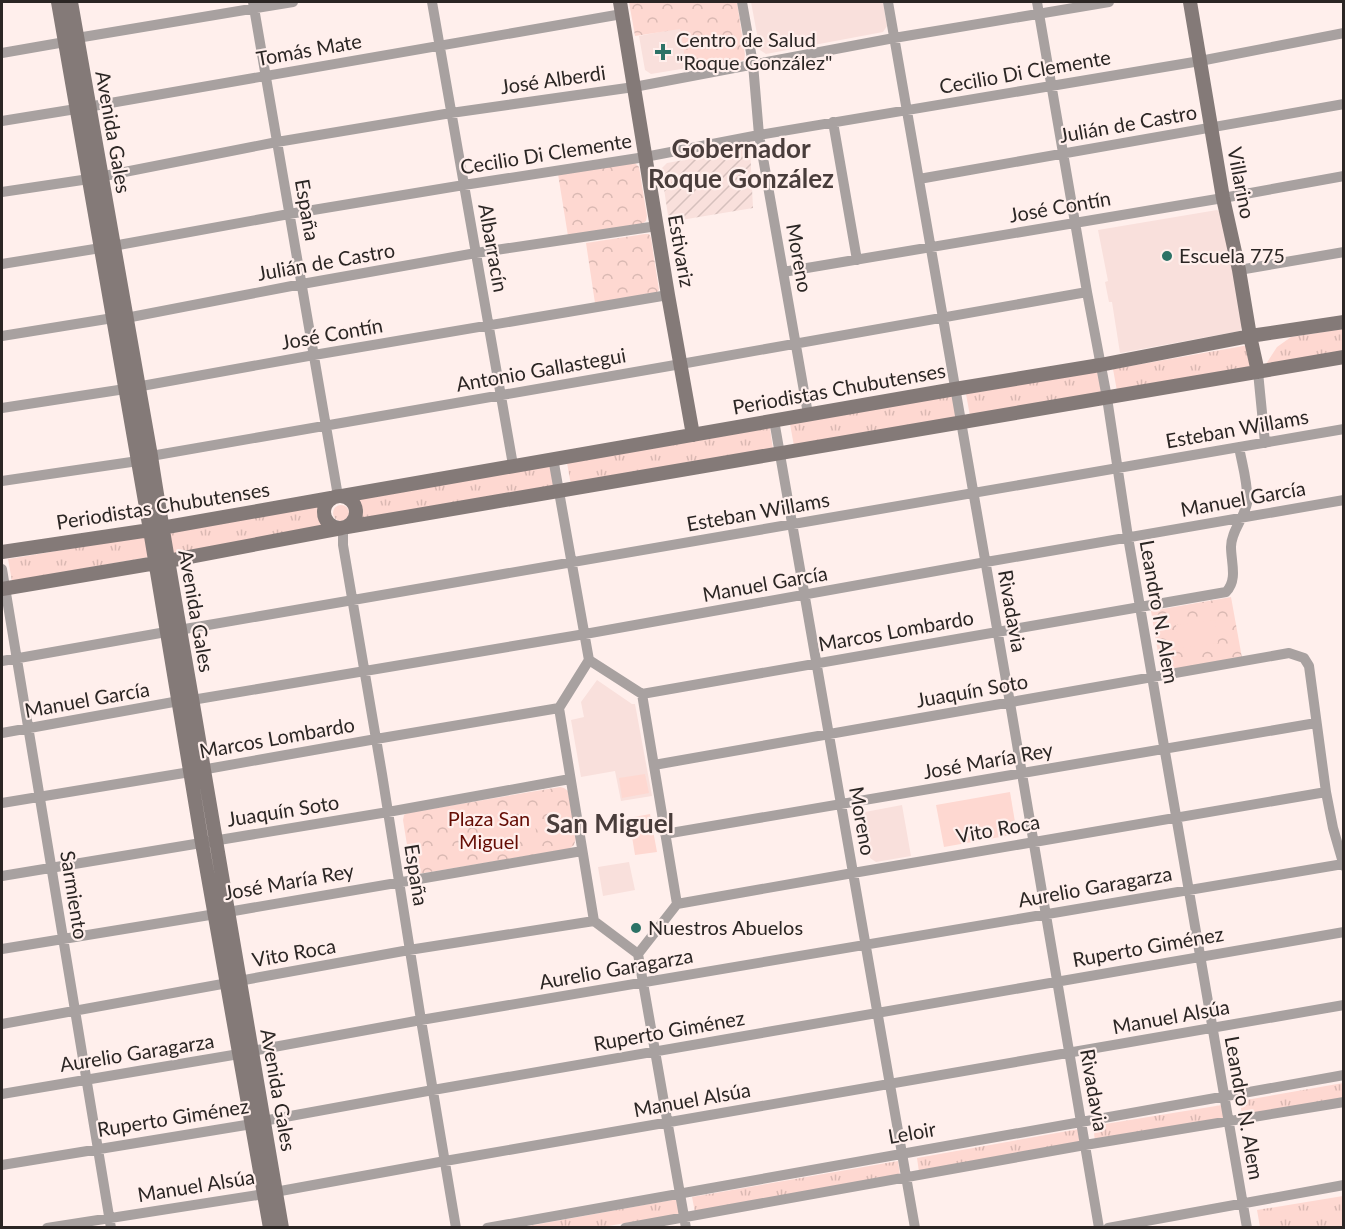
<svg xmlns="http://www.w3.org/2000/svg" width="1345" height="1229" viewBox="0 0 1345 1229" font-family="Lato,sans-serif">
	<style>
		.built { fill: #f9e0dc }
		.industrial { fill: url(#industrial-furrows) }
		.grass { fill: url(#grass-tufts) }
		.park { fill: url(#park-crowns) }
		.garden { fill: #fed8d1 }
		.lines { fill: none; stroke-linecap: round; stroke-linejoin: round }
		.street { stroke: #a8a1a0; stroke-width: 10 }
		.secondary { stroke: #847a78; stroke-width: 14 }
		.poi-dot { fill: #2c7266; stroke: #ffefec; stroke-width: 2 }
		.labels { text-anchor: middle; stroke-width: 4.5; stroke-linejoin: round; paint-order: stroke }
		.poi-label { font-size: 20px; fill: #2b2624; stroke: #ffefec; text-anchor: start }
		.street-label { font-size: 20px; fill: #2b2624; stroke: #ffefec }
		.park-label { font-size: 20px; fill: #640c04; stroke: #ffefec }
		.district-label { font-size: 26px; font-weight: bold; fill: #493d3b; stroke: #ffefec }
	</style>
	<defs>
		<pattern id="industrial-furrows" width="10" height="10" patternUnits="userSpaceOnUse" patternTransform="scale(1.5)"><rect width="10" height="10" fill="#f9e0dc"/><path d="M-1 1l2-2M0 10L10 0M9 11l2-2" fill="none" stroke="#d6c0bd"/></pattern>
		<pattern id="grass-tufts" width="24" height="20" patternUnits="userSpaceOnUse" patternTransform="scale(1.5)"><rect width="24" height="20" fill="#fed8d1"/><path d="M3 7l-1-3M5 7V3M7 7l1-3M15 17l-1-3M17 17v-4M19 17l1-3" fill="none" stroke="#dab9b3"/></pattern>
		<pattern id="park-crowns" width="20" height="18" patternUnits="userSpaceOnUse" patternTransform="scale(1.5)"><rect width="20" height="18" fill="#fed8d1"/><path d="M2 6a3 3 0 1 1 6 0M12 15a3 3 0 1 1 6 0" fill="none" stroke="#dab9b3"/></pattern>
	</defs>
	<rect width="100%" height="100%" fill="#ffefec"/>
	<path class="built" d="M751 2H883L887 26 883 32 766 54 760 50Z
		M680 28 687 68 651 74 645 70 639 36Z
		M1217 210 1223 214 1242 326 1240 331 1120 353 1112 302H1109L1105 282 1108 281 1098 230Z
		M597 680 632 704H635L652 796 621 801 615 771 581 777 571 720 584 717 581 702Z
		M902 805 911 856 876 862 870 858 863 817 865 812Z
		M629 862 635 890 603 896 598 867Z"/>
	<path class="industrial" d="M750 148 753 208 669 222 661 169 667 163Z"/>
	<path class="grass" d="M1343 329V351L1266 364 1277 347 1291 337Z
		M1249 345 1253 366 1117 391 1113 369Z
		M1102 370 1106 392 970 416 966 394Z
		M952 395 956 417 794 446 790 424Z
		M770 428 773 449 571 485 567 463Z
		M551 465 555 486 359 521 360 509 355 500Z
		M333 513a8 8 0 1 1 16 0a8 8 0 1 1-16 0Z
		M321 506 320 517 325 528 172 554 168 532Z
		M146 536 149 557 12 581 8 559Z
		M1343 1083V1098L1242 1116 1240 1101Z
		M1222 1105 1225 1119 1095 1141 1093 1126Z
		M1079 1129 1082 1144 919 1172 917 1158Z
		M898 1161 900 1175 695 1212 692 1197Z
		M1343 1196V1227H1260L1257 1210Z
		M677 1199 680 1214 602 1227 517 1228Z"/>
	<path class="park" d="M629 2H737L745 55 744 60 740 61 687 70 680 29 635 36Z
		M635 163 639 167 647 216 646 221 642 224 568 236 558 174Z
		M645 234H649L651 238 659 290 656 293 595 303 586 243Z
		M1231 597 1242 658 1161 671 1151 611Z
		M560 787 564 788 568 791 576 838 574 845 569 849 418 874 414 873 411 870 403 820 404 815 407 813Z"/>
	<path class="garden" d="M1215 620 1218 643 1179 648 1176 625Z
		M645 774 649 793 622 798 619 778Z
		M1010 792 1017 834 944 847 936 805Z
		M533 814 537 837 499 844 495 821Z
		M650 814 657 852 635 855 629 818Z"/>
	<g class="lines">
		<path class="street" d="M253 2 338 496
			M432 2 513 465
			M742 2 753 64 759 135 808 414
			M888 2 1010 703 1099 1228
			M1037 2 1087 292 1107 398 1128 537 1247 1228
			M2 53 65 42 77 38 293 2
			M2 121 76 109 622 14
			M833 122 857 260
			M919 179 1344 104
			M2 192 89 179 277 142 451 113 634 87 894 38 1109 2
			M2 264 113 246 289 214 464 185 645 157 759 135 1200 61 1344 33
			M1239 270 1344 252
			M783 272 1223 198 1344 176
			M2 336 113 318H126L302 284 476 253 657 226
			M1258 372 1265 443
			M2 408 125 389 314 355 668 295
			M774 420 915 1228
			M553 458 589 660
			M2 481 138 461 151 456 681 364 1087 292
			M343 528V545L382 774 421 1020 456 1228
			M2 569 111 1228
			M179 630 1344 429
			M589 660 642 694 677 904 638 954
			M589 660 559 708 594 921 638 954
			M2 661 166 632
			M642 694 1226 592C1238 580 1231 562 1231 547 1231 531 1244 519 1247 503 1249 487 1242 464 1239 447
			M192 700 585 634 986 562 1344 500
			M2 733 179 701
			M654 765 1289 653 1304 658 1309 666 1326 792 1333 828 1344 866
			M2 803 190 772 376 739 559 708
			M665 834 1316 723
			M2 876 388 812 570 779
			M677 904 853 873 1326 792
			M2 949 228 912 582 851
			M638 954 686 1228
			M2 1024 409 950 594 921
			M2 1094 239 1054 252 1051 421 1020 1343 864
			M2 1165 252 1124 263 1121 433 1090 1344 932
			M47 1228 264 1194 445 1161 1344 1005
			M487 1228 1344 1075
			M625 1228 1085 1145 1344 1102
			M1108 1228 1344 1185"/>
		<path class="secondary" d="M58 2 150 530 202 843 270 1228
			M71 2 151 456C167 561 187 665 204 770 229 923 257 1075 282 1228
			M620 2 668 295 693 435
			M1190 2 1223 198 1239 270 1250 336 1258 372
			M324 512a16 16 0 1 1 32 0a16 16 0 1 1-32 0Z
			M342 496 955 389 1100 365 1250 336 1344 322
			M347 527 1344 357
			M2 552 150 530 331 498
			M2 589 168 561 342 528"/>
	</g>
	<g class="poi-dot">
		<path d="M660 43h6v6h6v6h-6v6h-6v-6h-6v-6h6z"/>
		<circle cx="1167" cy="256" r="6"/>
		<circle cx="636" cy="928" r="6"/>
	</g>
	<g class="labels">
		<g class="poi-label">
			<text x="676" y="47">Centro de Salud<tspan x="676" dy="23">"Roque González"</tspan></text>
			<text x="1179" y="263">Escuela 775</text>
			<text x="648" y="935">Nuestros Abuelos</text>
		</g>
		<g class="street-label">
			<text transform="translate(309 50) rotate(-10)" y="7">Tomás Mate</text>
			<text transform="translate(1025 72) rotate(-10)" y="7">Cecilio Di Clemente</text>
			<text transform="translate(553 80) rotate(-8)" y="7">José Alberdi</text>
			<text transform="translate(1128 124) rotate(-10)" y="7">Julián de Castro</text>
			<text transform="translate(113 132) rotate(80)" y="7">Avenida Gales</text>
			<text transform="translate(546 154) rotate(-9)" y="7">Cecilio Di Clemente</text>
			<text transform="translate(1241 183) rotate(79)" y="7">Villarino</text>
			<text transform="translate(1060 207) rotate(-10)" y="7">José Contín</text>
			<text transform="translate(307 210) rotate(80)" y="7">España</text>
			<text transform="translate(493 248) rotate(80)" y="7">Albarracín</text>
			<text transform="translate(681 251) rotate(80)" y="7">Estivariz</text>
			<text transform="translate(799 258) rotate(80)" y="7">Moreno</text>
			<text transform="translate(326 262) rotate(-10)" y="7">Julián de Castro</text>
			<text transform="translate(332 334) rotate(-10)" y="7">José Contín</text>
			<text transform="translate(541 370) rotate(-10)" y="7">Antonio Gallastegui</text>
			<text transform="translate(839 389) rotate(-10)" y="7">Periodistas Chubutenses</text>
			<text transform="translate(1237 429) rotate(-10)" y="7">Esteban Willams</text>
			<text transform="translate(1243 499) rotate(-10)" y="7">Manuel García</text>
			<text transform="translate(163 506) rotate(-9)" y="7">Periodistas Chubutenses</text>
			<text transform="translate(758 512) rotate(-10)" y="7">Esteban Willams</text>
			<text transform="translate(765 584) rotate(-10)" y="7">Manuel García</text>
			<text transform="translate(196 611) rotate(80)" y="7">Avenida Gales</text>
			<text transform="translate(1012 611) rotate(80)" y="7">Rivadavia</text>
			<text transform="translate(1159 612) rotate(80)" y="7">Leandro N. Alem</text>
			<text transform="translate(896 631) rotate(-10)" y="7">Marcos Lombardo</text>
			<text transform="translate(972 691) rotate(-10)" y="7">Juaquín Soto</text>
			<text transform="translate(87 700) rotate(-10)" y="7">Manuel García</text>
			<text transform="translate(277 738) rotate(-10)" y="7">Marcos Lombardo</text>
			<text transform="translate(988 761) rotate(-10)" y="7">José María Rey</text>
			<text transform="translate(283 811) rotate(-9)" y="7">Juaquín Soto</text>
			<text transform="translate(862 821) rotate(80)" y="7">Moreno</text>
			<text transform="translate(998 829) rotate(-10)" y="7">Vito Roca</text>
			<text transform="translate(416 875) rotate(81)" y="7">España</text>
			<text transform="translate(289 882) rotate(-10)" y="7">José María Rey</text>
			<text transform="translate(1095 887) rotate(-10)" y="7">Aurelio Garagarza</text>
			<text transform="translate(74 895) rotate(81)" y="7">Sarmiento</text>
			<text transform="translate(1148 947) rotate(-10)" y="7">Ruperto Giménez</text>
			<text transform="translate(294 953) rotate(-10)" y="7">Vito Roca</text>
			<text transform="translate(616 969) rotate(-10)" y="7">Aurelio Garagarza</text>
			<text transform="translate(1171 1017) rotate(-10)" y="7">Manuel Alsúa</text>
			<text transform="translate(669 1031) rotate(-10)" y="7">Ruperto Giménez</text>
			<text transform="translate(137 1053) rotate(-9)" y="7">Aurelio Garagarza</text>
			<text transform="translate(278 1090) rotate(80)" y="7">Avenida Gales</text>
			<text transform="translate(1094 1090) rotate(80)" y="7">Rivadavia</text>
			<text transform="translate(692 1100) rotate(-10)" y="7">Manuel Alsúa</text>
			<text transform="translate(1244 1108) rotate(80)" y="7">Leandro N. Alem</text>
			<text transform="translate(173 1118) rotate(-9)" y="7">Ruperto Giménez</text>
			<text transform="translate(912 1133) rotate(-10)" y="7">Leloir</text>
			<text transform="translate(196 1186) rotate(-9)" y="7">Manuel Alsúa</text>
		</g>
		<g class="park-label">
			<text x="489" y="826">Plaza San<tspan x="489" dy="23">Miguel</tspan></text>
		</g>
		<g class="district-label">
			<text x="741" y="158">Gobernador<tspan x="741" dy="30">Roque González</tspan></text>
			<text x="610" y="833">San Miguel</text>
		</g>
	</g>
	<rect width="1345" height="1229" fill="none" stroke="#2b2624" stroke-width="6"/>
</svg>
